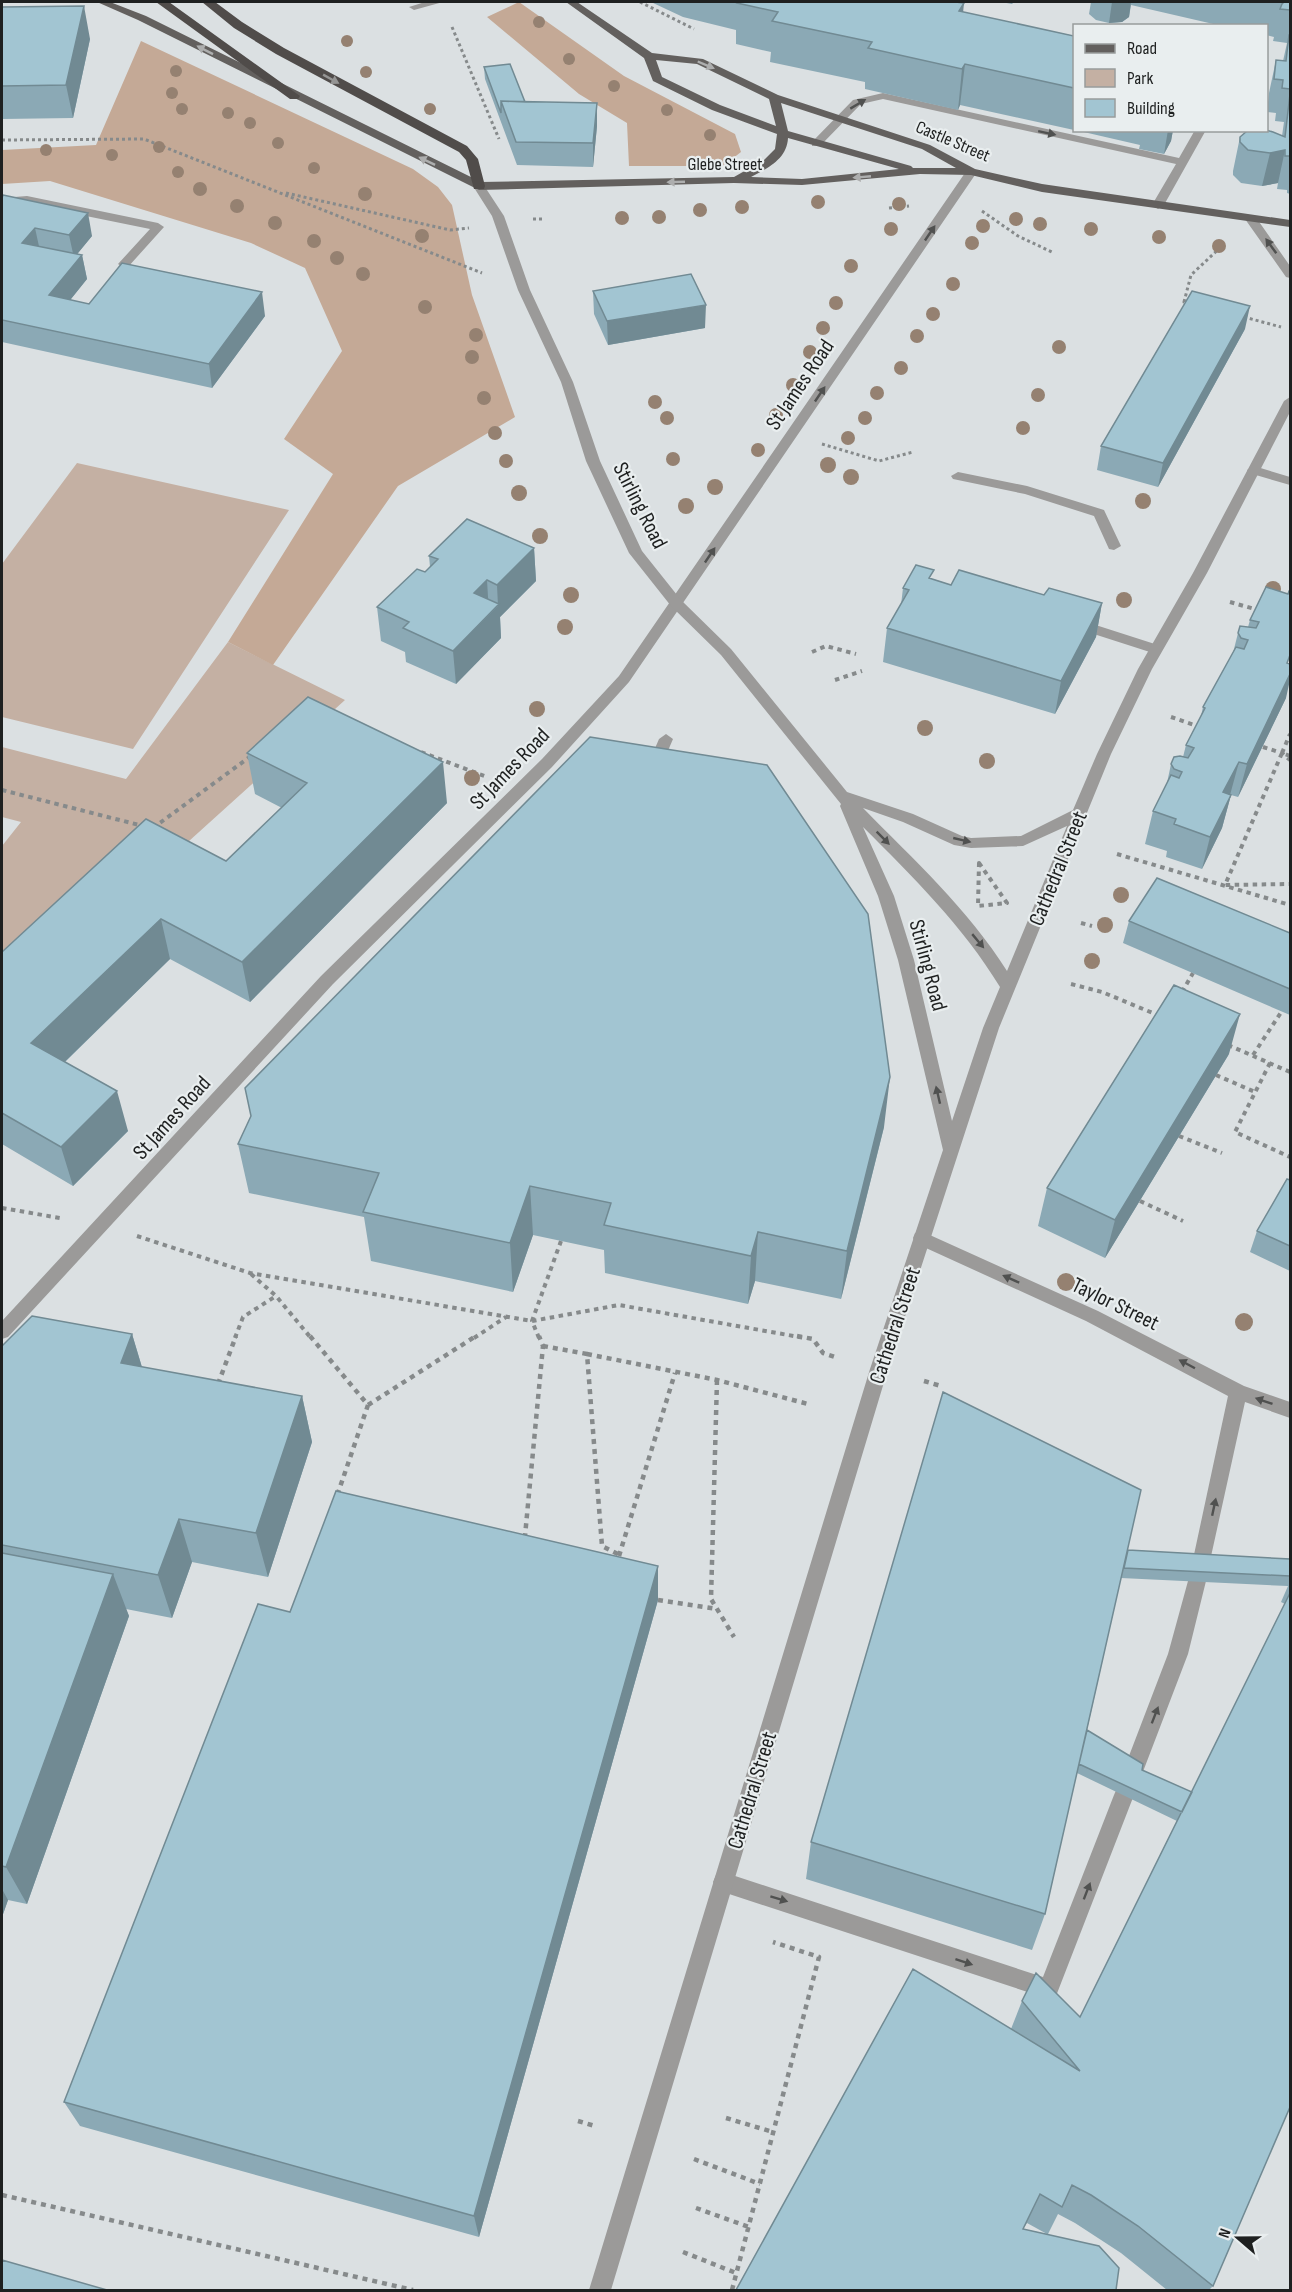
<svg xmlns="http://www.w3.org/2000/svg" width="1292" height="2292" viewBox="0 0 1292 2292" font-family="'Sofia Sans Condensed',sans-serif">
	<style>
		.green { fill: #c4b0a3 }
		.forest { fill: #c4a996 }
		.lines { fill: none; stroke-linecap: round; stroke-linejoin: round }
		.path-far2 { stroke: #868a8b; stroke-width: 3; stroke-dasharray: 3 3; stroke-linecap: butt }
		.path-far1 { stroke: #868a8b; stroke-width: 4; stroke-dasharray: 4.5 4.5; stroke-linecap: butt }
		.path { stroke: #868a8b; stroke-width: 4.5; stroke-dasharray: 5 5; stroke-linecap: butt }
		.service { fill: #9b9a99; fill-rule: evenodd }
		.minor { fill: #9b9a99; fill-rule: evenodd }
		.tertiary { fill: #9b9a99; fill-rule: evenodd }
		.primary { fill: #63605e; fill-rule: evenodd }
		.motorway { fill: #504c4a; fill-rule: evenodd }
		.tree { fill: #958171 }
		.wall { fill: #8ba9b5; fill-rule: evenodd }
		.shaded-wall { fill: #718a93 }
		.building { fill: #a2c5d2; stroke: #718a93; stroke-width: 1.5 }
		.oneway { fill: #adaeae }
		.oneway2 { fill: #959594 }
		.oneway3 { fill: #505150 }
		.labels { text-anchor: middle; stroke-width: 4.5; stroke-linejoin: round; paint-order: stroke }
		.far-street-label { font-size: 18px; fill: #1e2020; stroke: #e9eeef }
		.street-label { font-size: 22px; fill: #1e2020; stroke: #e9eeef }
	</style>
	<rect width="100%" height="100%" fill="#dbe0e2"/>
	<path class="green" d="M77 463 289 510 133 749 2 717V564Z
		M228 642 345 700 2 1010V846L21 822 2 817V747L126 779Z"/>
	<path class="forest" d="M519 2 624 76 735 134 741 152 723 166H629L627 123 579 94 487 17Z
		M141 41 413 169 438 187 452 205 472 295 515 417 398 486 273 665 228 642 333 474 284 439 342 351 305 268 251 243 50 181 2 184V150L96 145Z"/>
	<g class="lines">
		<path class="path-far2" d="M640 2 694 29
			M452 27 499 139
			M2 140 144 139 482 273
			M286 193 450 230 469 228
			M889 208 909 206
			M982 211 1018 236 1054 253
			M533 219H544
			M1190 303 1184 302 1191 275 1224 244
			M1244 317 1281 327
			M822 444 879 461 913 452"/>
		<path class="path-far1" d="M1230 602 1258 610
			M812 652 826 646 856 654
			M835 680 862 671
			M1171 717 1200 727
			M1263 747 1282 753 1290 760
			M421 752 487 777
			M1282 753 1290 734
			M1290 756 1282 753 1225 885 1290 884
			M2 790 143 826
			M153 828 251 756
			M1117 854 1290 905
			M979 863 1007 903 978 906Z
			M1081 923 1092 926
			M1071 984 1102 992 1160 1016
			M1182 992 1193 973
			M1228 1045 1290 1072
			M1253 1055 1282 1011
			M1270 1063 1235 1132 1290 1157
			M1216 1075 1255 1092
			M1179 1136 1222 1153
			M1140 1201 1183 1221
			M2 1208 60 1218
			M137 1236 250 1273 532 1321 619 1305 805 1338
			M251 1274 276 1296 311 1338
			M235 1338 243 1317 276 1296
			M474 1338 506 1317
			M539 1338 532 1321 561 1241"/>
		<path class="path" d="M310 1336 368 1405 338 1493H340
			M797 1336 813 1339 823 1353 835 1357
			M543 1346 587 1354 602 1546 620 1555
			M587 1354 717 1380 808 1404
			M717 1380 711 1599 734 1637
			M924 1381 941 1386
			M218 1384 236 1336
			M368 1405 476 1336
			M523 1535 525 1536 543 1346 539 1336
			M619 1556 675 1373
			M658 1600 717 1609
			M726 2118 773 2132
			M578 2121 595 2126
			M694 2159 760 2184
			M2 2195 413 2290
			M696 2208 749 2227
			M683 2252 736 2273
			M732 2290 819 1957 773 1942"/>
		<path class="service" d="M425 2H443L414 10 409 7Z
			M883 93 1179 158 1195 130H1206L1164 205 1158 209 1152 205 1176 164 883 99 861 104 820 146H812V142L853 100Z
			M27 196 158 223 164 227 128 267 124 268 118 264 150 229 27 204H2V198Z
			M958 472 1027 486 1104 510 1121 546 1114 550 1109 549 1094 516 1025 494 953 479 951 476Z
			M1077 619 1161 646 1163 649 1156 654 1072 627 1070 624 1072 621Z
			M666 734 673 739 661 767 659 771H649L647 767 659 739Z
			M921 1231 1098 1311 1244 1386 1290 1402V1418L1245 1402 1208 1570 1201 1572 1194 1570 1192 1564 1228 1396 1086 1321 915 1243 913 1238 915 1233Z
			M1197 1573 1204 1575 1206 1581 1188 1654 1144 1769 1141 1776 1134 1778 1127 1776 1124 1769 1168 1654 1188 1581 1190 1575Z
			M1124 1786 1131 1788 1134 1795 1056 1996 1049 1999 723 1892 716 1889 713 1882 716 1875 723 1872 1043 1977 1114 1795 1117 1788Z"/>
		<path class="minor" d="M971 169 977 172 629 682 552 767 333 984 8 1337 2 1339V1321L321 976 542 759 619 676 967 170Z
			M1254 466 1290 477V485L1249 473 1247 470Z"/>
		<path class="tertiary" d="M479 182 483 184 504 216 530 290 573 382 600 461 642 551 681 600 731 649 847 792 913 814 962 836 971 838 1021 836 1073 810 1097 754 1138 669 1193 573 1284 401 1290 397V412L1207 573 1152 669 1111 754 999 1028 888 1369 611 2290H589L870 1369 943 1150 898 960 878 896 840 806 841 804 721 655 671 606 629 553 586 461 561 382 518 290 492 216 473 186ZM863 808 903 822 954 845 971 848 1023 846 1067 826 1007 971C968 909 914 860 863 808ZM863 827C913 877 963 926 1000 987L983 1028 952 1121 914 960 894 896Z
			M1251 215 1255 216 1290 266V278L1286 277 1245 219Z"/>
		<path class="primary" d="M97 2H110L146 16 481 182 734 177 764 160 775 149 777 134 712 110 653 81 644 58 566 2H577L652 53 703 59 778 95 930 145 975 169 1042 184 1290 220V227L1042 192 971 175 920 174 802 185 734 183 479 190 138 20ZM656 60 697 64 769 99 776 126 720 105 662 77ZM781 103 922 149 956 168H913L911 166 788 131ZM788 138 899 169 802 179 751 177C768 168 787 159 788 138Z"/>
		<path class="motorway" d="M156 2H169L300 96 298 99H290Z
			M202 2H215L242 22 284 48 467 146 478 159 485 186 484 189H474L466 160 459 152 276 54 234 28Z"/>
	</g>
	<g class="tree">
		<circle cx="539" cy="22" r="6"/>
		<circle cx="347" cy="41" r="6"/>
		<circle cx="569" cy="59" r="6"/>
		<circle cx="176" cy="71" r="6"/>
		<circle cx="366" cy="72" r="6"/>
		<circle cx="614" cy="86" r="6"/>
		<circle cx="172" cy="93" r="6"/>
		<circle cx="182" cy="109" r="6"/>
		<circle cx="430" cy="109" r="6"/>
		<circle cx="667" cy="110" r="6"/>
		<circle cx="228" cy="113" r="6"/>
		<circle cx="250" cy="123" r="6"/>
		<circle cx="710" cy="135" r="6"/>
		<circle cx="278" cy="143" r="6"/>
		<circle cx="159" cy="147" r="6"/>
		<circle cx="46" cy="150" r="6"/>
		<circle cx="112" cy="155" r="6"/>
		<circle cx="314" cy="168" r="6"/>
		<circle cx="178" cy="172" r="6"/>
		<circle cx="200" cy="189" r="7"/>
		<circle cx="365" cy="194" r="7"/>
		<circle cx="818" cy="202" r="7"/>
		<circle cx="899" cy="204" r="7"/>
		<circle cx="237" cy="206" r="7"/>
		<circle cx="742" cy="207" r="7"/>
		<circle cx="700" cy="210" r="7"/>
		<circle cx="659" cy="217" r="7"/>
		<circle cx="622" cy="218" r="7"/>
		<circle cx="1016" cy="219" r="7"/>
		<circle cx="275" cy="223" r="7"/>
		<circle cx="1040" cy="224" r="7"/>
		<circle cx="983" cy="226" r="7"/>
		<circle cx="891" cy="229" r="7"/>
		<circle cx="1091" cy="229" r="7"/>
		<circle cx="422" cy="236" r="7"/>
		<circle cx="1159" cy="237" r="7"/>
		<circle cx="314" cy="241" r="7"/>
		<circle cx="972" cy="243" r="7"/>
		<circle cx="1219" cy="246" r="7"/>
		<circle cx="337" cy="258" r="7"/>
		<circle cx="851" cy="266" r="7"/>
		<circle cx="363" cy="274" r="7"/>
		<circle cx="953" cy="284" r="7"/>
		<circle cx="836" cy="303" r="7"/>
		<circle cx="425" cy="307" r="7"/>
		<circle cx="933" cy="314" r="7"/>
		<circle cx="823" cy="328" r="7"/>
		<circle cx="476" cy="335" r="7"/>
		<circle cx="917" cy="336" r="7"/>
		<circle cx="1059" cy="347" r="7"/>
		<circle cx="810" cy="352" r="7"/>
		<circle cx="472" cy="357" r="7"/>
		<circle cx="901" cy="368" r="7"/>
		<circle cx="793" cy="385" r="7"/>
		<circle cx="877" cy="393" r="7"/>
		<circle cx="1038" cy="395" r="7"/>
		<circle cx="484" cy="398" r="7"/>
		<circle cx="655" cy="402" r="7"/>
		<circle cx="776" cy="415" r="7"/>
		<circle cx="667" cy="418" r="7"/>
		<circle cx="865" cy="418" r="7"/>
		<circle cx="1023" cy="428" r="7"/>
		<circle cx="495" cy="433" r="7"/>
		<circle cx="848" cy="438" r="7"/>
		<circle cx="758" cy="450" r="7"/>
		<circle cx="673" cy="459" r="7"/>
		<circle cx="506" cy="461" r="7"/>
		<circle cx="828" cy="465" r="8"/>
		<circle cx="851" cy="477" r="8"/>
		<circle cx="715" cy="487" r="8"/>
		<circle cx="519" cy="493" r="8"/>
		<circle cx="1143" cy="501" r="8"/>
		<circle cx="686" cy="506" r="8"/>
		<circle cx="540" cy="536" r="8"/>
		<circle cx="1273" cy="589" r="8"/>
		<circle cx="571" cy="595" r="8"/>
		<circle cx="1124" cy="600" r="8"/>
		<circle cx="565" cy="627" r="8"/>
		<circle cx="537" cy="709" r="8"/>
		<circle cx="925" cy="728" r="8"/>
		<circle cx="987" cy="761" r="8"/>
		<circle cx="472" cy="778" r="8"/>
		<circle cx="1121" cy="895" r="8"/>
		<circle cx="1105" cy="925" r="8"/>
		<circle cx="1092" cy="961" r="8"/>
		<circle cx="1066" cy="1282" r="9"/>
		<circle cx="1244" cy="1322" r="9"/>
	</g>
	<path class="wall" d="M651 2H955L963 12 1074 36V130L960 105 958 110 865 89V82L770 62 771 52 736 44V30L683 17Z
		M1001 2H1014L1012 4Z
		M1091 2H1290V194L1287 193V190L1277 189 1278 183 1262 186 1241 183 1233 175V171L1240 137 1282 136 1284 122 1275 121 1276 113 1267 112 1269 93 1276 60 1283 61 1287 43 1273 41 1274 37 1266 35V26H1222L1131 5 1129 17 1122 22 1109 23 1096 20 1089 14Z
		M2 7 90 39 73 118 2 119Z
		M484 67 525 102 597 126 593 167 517 165 485 79Z
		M1075 130H1173L1171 141 1164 154 1139 149 1140 145Z
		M2 198 92 236 77 254 82 255 87 279 70 300 89 304 265 316 212 388 2 342Z
		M593 291 705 328 608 345 594 314Z
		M1245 329 1158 487 1097 470 1101 446Z
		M534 548 536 581 500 617 501 638 456 684 406 662 405 652 381 641 377 607 425 572 430 567 429 556Z
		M933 579 951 585 1044 595 1102 603 1096 637 1055 714 883 662 887 628 901 605 903 588Z
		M1266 587 1286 698 1238 797 1231 795 1222 828 1202 869 1166 857 1167 851 1145 844 1153 811 1167 783 1171 764 1183 757 1186 745 1201 716 1203 707 1233 653 1238 633 1248 627 1250 620Z
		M247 753 447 803 250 1002 170 959 65 1062 128 1131 73 1186 2 1144V952L226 861 282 808 255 794Z
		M1129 921 1290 933V1015L1123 943Z
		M1229 1054 1105 1258 1038 1226 1047 1188Z
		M884 1127 841 1299 755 1281 748 1304 605 1273 604 1250 533 1235 513 1292 371 1261 364 1217 249 1193 238 1144Z
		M1290 1180V1271L1250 1252 1257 1231Z
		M132 1334 142 1367 302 1396 312 1442 268 1577 192 1562 172 1618 126 1609 129 1616 27 1904 8 1900 2 1917V1346Z
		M1128 1550 1290 1559V2107L1213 2286 1209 2290H1167L1121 2253 1075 2223 1058 2214 1048 2234 736 2290 1011 2029 1022 2001 1080 2017 1177 1821 1077 1773 1045 1914 1032 1950 806 1879 811 1842ZM1121 1578 1288 1586 1281 1602 1285 1604 1192 1792 1142 1770 1087 1730ZM1027 2223 1047 2234 1023 2229Z
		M658 1600 479 2237 80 2126 64 2102 290 1612Z"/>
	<path class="shaded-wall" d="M1112 2H1131L1129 17 1122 22 1109 23Z
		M964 3 960 44 959 11Z
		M84 6 90 39 73 118 66 85Z
		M965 64 960 105 958 110 962 69Z
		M597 103V126L593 167V143Z
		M1168 130H1173L1171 141 1164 154Z
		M1285 150 1278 183 1262 186 1270 153Z
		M88 213 92 236 74 258 69 235Z
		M35 228 40 251 22 243Z
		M82 255 87 279 55 319 49 295Z
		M262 292 265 316 212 388 209 364Z
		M706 305 705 328 608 345 607 321Z
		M1250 306 1245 329 1158 487 1163 463Z
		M534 548 536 581 500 617 501 638 456 684 453 651 498 606 497 585Z
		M487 580 489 614 474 593Z
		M1102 603 1096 637 1055 714 1061 681Z
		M1290 674V680L1286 698 1238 797 1247 764Z
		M443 762 447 803 250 1002 242 962Z
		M1239 762 1230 795 1223 792Z
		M1231 795 1222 828 1202 869 1210 837Z
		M161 919 170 959 44 1082 31 1043Z
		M1240 1014 1229 1054 1105 1258 1115 1220Z
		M890 1077 884 1127 841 1299 847 1251Z
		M117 1091 128 1131 73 1186 61 1147Z
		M530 1186 533 1235 513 1292 510 1243Z
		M758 1232 755 1281 748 1304 751 1256Z
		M132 1334 146 1381 121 1363Z
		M302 1396 312 1442 268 1577 256 1533Z
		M179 1519 192 1562 172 1618 158 1575Z
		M658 1566V1600L479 2237 474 2216Z
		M113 1574 129 1616 27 1904 6 1867Z
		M2 1889 8 1900 2 1917Z"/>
	<path class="building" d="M738 2H955L964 3 959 11 1074 36V88L965 64 962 69 868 48 872 42 772 21 778 12 737 3Z
		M1284 2H1290V10L1280 9 1282 4Z
		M84 6 66 85 2 86V7Z
		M1289 35H1290V89L1282 88 1283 80 1274 79 1276 60 1286 61Z
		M510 64 525 102 501 101V113L484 67Z
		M1290 94V156H1285V150L1270 153 1248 150 1240 142V137L1247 131 1266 130 1273 132 1285 137Z
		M501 101 597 103 593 143 516 142Z
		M3 195 88 213 69 235 35 228 22 243 82 255 49 295 89 304 122 263 262 292 209 364 2 320V198Z
		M691 274 706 305 607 321 593 291Z
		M1192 291 1250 306 1163 463 1101 446Z
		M467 519 534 548 497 585 487 580 474 593 499 604 453 651 403 628 409 622 377 607 417 569 425 572 438 559 429 556Z
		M916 565 934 570 929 578 951 585 959 570 1044 595 1049 588 1102 603 1061 681 887 628 909 590 903 588Z
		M1266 587 1288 594 1289 591H1290V655L1287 663 1290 664V674L1247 764 1239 762 1223 792 1231 795 1210 837 1174 824 1176 819 1153 811 1171 775 1179 778 1182 772 1174 769 1171 764 1174 757 1180 756 1188 758 1194 748 1186 745 1205 708 1203 707 1236 647 1244 649 1248 640 1241 638 1238 633 1240 626 1256 628 1259 622 1250 620Z
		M308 697 443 762 242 962 161 919 31 1043 117 1091 61 1147 2 1113V952L146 819 226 861 307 783 247 753Z
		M590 737 767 765 868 914 890 1077 847 1251 758 1232 751 1256 604 1225 611 1203 530 1186 510 1243 363 1212 379 1173 238 1144 251 1116 245 1088Z
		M1157 878 1290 933V989L1129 921Z
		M1174 985 1240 1014 1115 1220 1047 1188Z
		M1287 1179 1290 1180V1246L1257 1231Z
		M32 1316 132 1334 121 1363 302 1396 256 1533 179 1519 158 1575 2 1545V1346Z
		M943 1392 1141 1490 1045 1914 811 1842Z
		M336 1491 658 1566 474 2216 64 2102 258 1604 290 1612Z
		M1128 1550 1290 1559V1576L1124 1568Z
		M2 1553 113 1574 6 1867 2 1866Z
		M1290 1593V2107L1213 2286 1138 2226 1091 2195 1072 2185 1062 2207 1040 2194 1023 2229 1099 2246 1119 2268 1116 2290H736L913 1969 1080 2071 1022 2001 1036 1973 1080 2017Z
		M1087 1730 1143 1764 1142 1770 1192 1792 1182 1812 1079 1764Z
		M2 2260 107 2290H2Z"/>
	<defs><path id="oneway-solid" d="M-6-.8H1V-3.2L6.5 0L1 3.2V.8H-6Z" transform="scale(1.5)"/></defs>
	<g class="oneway">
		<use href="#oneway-solid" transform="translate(205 50) rotate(-153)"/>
		<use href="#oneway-solid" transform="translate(706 65) rotate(23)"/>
		<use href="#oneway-solid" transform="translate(427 161) rotate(-154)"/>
		<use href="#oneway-solid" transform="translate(862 177) rotate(175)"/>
		<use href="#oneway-solid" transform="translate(676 182) rotate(178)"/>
	</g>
	<use class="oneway2" href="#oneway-solid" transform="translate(331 79) rotate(29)"/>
	<g class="oneway3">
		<use href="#oneway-solid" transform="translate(858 104) rotate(-31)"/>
		<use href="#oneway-solid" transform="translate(1047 133) rotate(12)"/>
		<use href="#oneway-solid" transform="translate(930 233) rotate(-56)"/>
		<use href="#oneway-solid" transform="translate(1271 246) rotate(-126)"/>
		<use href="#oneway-solid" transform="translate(820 394) rotate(-56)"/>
		<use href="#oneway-solid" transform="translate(710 555) rotate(-56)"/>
		<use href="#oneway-solid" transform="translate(883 838) rotate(45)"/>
		<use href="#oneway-solid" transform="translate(962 840) rotate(13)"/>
		<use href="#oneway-solid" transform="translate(978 941) rotate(50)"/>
		<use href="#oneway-solid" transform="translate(938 1095) rotate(-103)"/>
		<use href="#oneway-solid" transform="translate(1011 1279) rotate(-156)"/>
		<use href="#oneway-solid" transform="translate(1187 1364) rotate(-152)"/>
		<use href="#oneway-solid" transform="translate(1264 1401) rotate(-161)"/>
		<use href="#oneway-solid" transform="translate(1214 1507) rotate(-78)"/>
		<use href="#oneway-solid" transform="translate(1155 1715) rotate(-69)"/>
		<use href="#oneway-solid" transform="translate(1087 1891) rotate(-69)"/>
		<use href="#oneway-solid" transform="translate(779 1899) rotate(17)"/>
		<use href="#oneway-solid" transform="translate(964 1962) rotate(18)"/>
	</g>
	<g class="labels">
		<g class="far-street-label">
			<text transform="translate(953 141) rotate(23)" y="6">Castle Street</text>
			<text x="725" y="170">Glebe Street</text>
		</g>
		<g class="street-label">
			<text transform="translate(799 384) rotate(-56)" y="8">St James Road</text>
			<text transform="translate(641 505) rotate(63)" y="8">Stirling Road</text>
			<text transform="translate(509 768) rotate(-46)" y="8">St James Road</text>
			<text transform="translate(1057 868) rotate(-68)" y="8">Cathedral Street</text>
			<text transform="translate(929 965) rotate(75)" y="8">Stirling Road</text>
			<text transform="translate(171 1117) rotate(-48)" y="8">St James Road</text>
			<text transform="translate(1116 1303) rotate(26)" y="8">Taylor Street</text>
			<text transform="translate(894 1325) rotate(-72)" y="8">Cathedral Street</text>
			<text transform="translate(751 1790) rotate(-73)" y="8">Cathedral Street</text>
		</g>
	</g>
	<rect width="1292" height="2292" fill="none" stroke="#1e2020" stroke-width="6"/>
	<rect x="1073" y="24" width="195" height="108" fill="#e9eeef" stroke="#989c9c" stroke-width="1.5"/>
	<rect x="1085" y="44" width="30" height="9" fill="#63605e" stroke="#989c9c" stroke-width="1.5"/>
	<text x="1127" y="54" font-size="18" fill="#1e2020">Road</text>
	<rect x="1085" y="69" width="30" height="18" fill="#c4b0a3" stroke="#989c9c" stroke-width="1.5"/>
	<text x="1127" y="84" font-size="18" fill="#1e2020">Park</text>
	<rect x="1085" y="99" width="30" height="18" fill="#a2c5d2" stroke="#989c9c" stroke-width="1.5"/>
	<text x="1127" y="114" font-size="18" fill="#1e2020">Building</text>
	<g transform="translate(1238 2238) rotate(290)" stroke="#e9eeef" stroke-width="4.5" paint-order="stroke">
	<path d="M0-4.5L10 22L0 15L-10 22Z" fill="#1e2020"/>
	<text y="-9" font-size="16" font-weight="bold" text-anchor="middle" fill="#1e2020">N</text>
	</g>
</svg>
